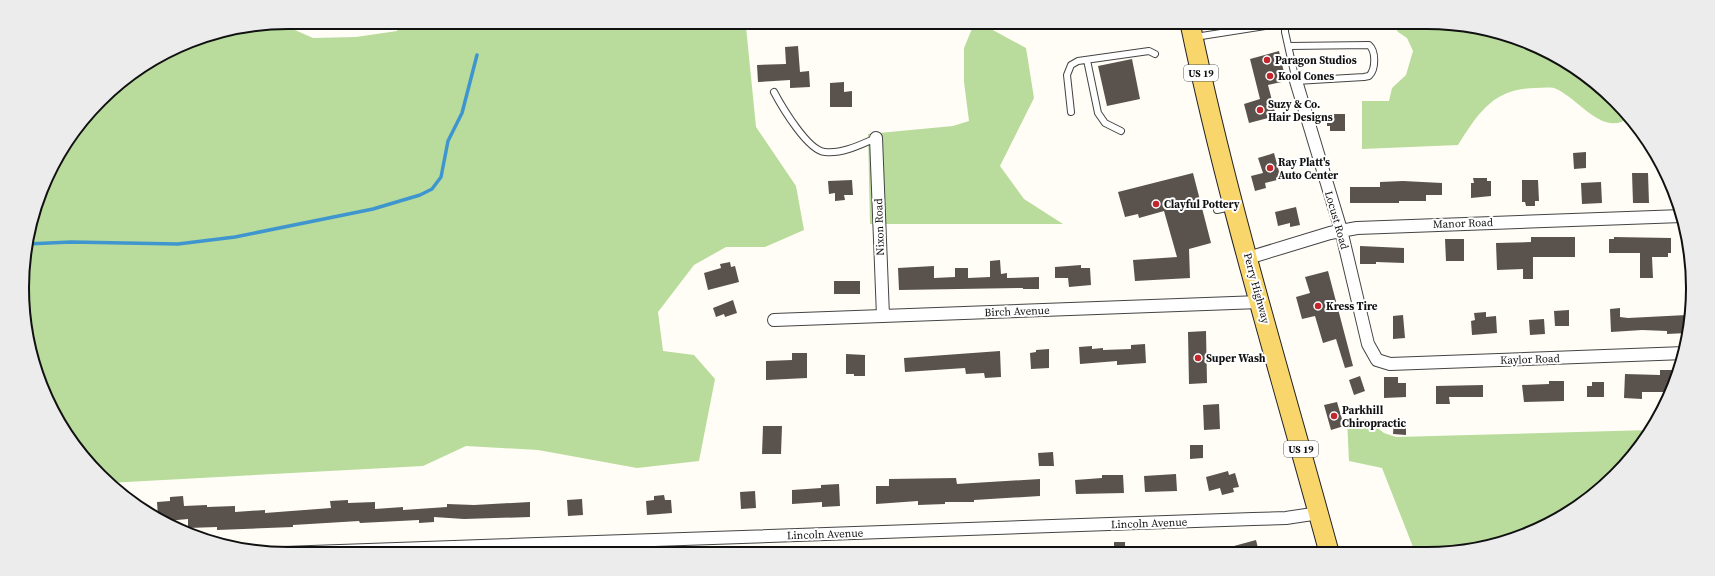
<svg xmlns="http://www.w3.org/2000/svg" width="1715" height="576" viewBox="0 0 1715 576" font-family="'Source Serif 4',serif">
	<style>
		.forest { fill: #b9dc9c }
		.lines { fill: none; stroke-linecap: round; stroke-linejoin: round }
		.stream { stroke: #3f96cf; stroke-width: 3.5 }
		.building { fill: #5a524d }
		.lane-casing { stroke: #444; stroke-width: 8 }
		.street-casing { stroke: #444; stroke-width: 14 }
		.primary-casing { stroke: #222; stroke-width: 21 }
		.lane { stroke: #fff; stroke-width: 6 }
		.street { stroke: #fff; stroke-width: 12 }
		.primary { stroke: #f9d66b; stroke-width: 19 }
		.poi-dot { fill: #c4262e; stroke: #fff; stroke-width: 1.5 }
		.labels { text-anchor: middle; stroke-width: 4; stroke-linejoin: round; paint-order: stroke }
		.shield { fill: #fff; stroke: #585858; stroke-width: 1 }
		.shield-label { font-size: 10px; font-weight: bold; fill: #111 }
		.poi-label { font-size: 11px; font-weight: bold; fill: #111; stroke: #fff; text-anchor: start }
		.street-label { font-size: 11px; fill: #111; stroke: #fff }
		.rim { fill: none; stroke: #111; stroke-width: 2 }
	</style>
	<rect width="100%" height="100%" fill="#fffdf5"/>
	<path class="forest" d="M1393 22H1427L1496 31 1544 49 1589 77 1630 117C1603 139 1578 97 1554 88 1548 87 1541 88 1535 88 1494 88 1478 113 1458 145L1362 149V101H1389L1392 88 1406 75 1413 51 1407 38 1398 32Z
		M974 24 991 29 1026 48 1034 98 1000 166 1024 199 1063 224H870L868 134 953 126 969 121 964 82V48Z
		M715 25 746 27 756 127 796 186 804 230 765 247H726L694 265 658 312 663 351 694 355 715 379 699 461 637 468 538 450 466 446 423 466 108 483 100 476 67 436 31 357 23 305 24 254 50 170 77 126 112 88 186 42 236 27H288L313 38 356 37 397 31 399 26Z
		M1347 419H1366L1384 433 1396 437 1650 430 1603 488 1529 534 1461 552H1415L1382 468 1349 461Z"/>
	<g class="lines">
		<path class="stream" d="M27 244 71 242 178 244 235 237 373 209 420 195 432 189 441 177 448 141 462 113 477 55"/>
	</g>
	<path class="building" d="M798 46 800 72 809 71 810 87 790 88V80L758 82 757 65 786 64 785 47Z
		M1279 51 1286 81 1268 85 1276 116 1249 123 1244 104 1260 99 1250 59Z
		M1132 59 1140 99 1107 106 1098 66Z
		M844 82V92L852 91V107H830V83Z
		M1330 114H1345V131H1330V126H1327V117H1330Z
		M1586 152V168L1574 169 1573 153Z
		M1274 153 1281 179 1265 183 1266 188 1255 191 1251 176 1263 173 1258 158Z
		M1193 173 1211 243 1189 249 1190 278 1135 281 1133 260 1177 257 1164 211 1139 218 1138 214 1125 217 1118 192Z
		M1632 173H1648L1649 203H1633Z
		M1473 178H1487V181H1491V196L1471 198V183H1474Z
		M852 180 853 195H844L845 200 835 201V193L829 194 828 181Z
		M1522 180H1538L1539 201H1535V206H1526L1525 202H1522Z
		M1403 181 1442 183V195H1426V201H1399V203H1350V187H1380V182Z
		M1601 182 1602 203 1582 204 1581 183Z
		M1296 207 1300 225 1290 227V223L1278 226 1275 212Z
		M1531 237H1575V257H1533V279H1523V269L1497 270 1496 243 1531 242Z
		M1614 237 1671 238V253H1668V257H1652L1653 278H1640V253H1609V239H1614Z
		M1445 239H1464V261H1446Z
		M1360 246 1404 248V263L1376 262V264H1360Z
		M1000 260 1001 274 1007 273V278L1039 277V289H1023V288L899 290 898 268 934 266V278L955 277V268H968V278L990 277V261Z
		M730 262 731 267 735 266 739 282 708 290 704 273 721 268 720 264Z
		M1081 265V268H1090L1091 285 1069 287 1068 278H1055V267Z
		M1328 271 1353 366 1345 368 1336 339 1323 343 1315 316 1302 319 1296 297 1310 293 1305 277Z
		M834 281H860V294H834Z
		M733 300 737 313 725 317 724 314 716 317 713 308Z
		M1620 308V317L1628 318 1687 315V333L1667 334V331L1642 330 1611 332 1610 309Z
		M1569 310V326H1555L1554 311Z
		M1486 312V317L1496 316 1497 333 1472 335 1471 321 1475 320 1474 313Z
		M1403 315 1405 338 1393 339V316Z
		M1544 319 1545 334 1530 335 1529 320Z
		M1206 331 1207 383 1189 384 1188 332Z
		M1145 344 1146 363 1117 365V361L1080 364 1079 347 1092 346V349L1103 348V350L1131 349V345Z
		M1049 349V368L1031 369 1030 353 1036 352V350Z
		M1000 351 1001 377 985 378 984 373 966 374 965 368 905 372 904 358Z
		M792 353H807V378L766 380V361L792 360Z
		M846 354 865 355V376H854V374H846Z
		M1660 370H1678L1670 392H1642V399L1624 398 1625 374 1660 375Z
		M1360 376 1365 391 1354 395 1349 380Z
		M1384 377H1398V383H1406V397L1384 398Z
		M1549 381H1564V401L1524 402 1522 385 1549 384Z
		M1592 382H1604V397H1587V386H1592Z
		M1483 385V397H1449L1450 404H1436V386Z
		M1337 402 1344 426 1331 430 1324 405Z
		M1219 404 1220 429 1204 430 1203 405Z
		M1394 420 1406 421V435L1393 434Z
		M763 426H782L781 454H762Z
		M1190 445H1203V458L1190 459Z
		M1053 452 1054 466H1039L1038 453Z
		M1228 471 1229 475 1235 473 1239 487 1233 488 1234 492 1222 495 1220 488 1209 491 1206 477Z
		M1176 474 1177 491 1145 492 1144 476Z
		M1102 475H1123L1124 493 1076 494 1075 480 1102 478Z
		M956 478 957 484 1040 479V496L974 500V502H945V504L918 505V501L876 504V486H889V479Z
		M839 484 840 506 822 507V502L792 504V490L821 488V485Z
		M755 491 756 508 741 509 740 492Z
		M664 495 665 500H671L672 513 647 515 646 501 654 500V496Z
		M183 496 184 506 207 505V507L235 506V512L265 510V513L331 508 330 501 348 500V503L375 502V509L403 507V510L447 507V504L474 505 530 502V517L464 519 434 517V522L419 523V520L360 523 359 521 293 525V527L217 530V527L188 528V519L166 521 158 517 157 502 170 501V497Z
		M582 499 583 515 568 516 567 500Z
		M1256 540 1259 552H1224L1223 549Z
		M1114 542H1125V552H1114Z"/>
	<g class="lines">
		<defs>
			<path id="lane" d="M1285 23V32L1296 81 1364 77 1369 76C1376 69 1376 51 1369 45L1289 46
				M1195 37 1285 23
				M1087 60 1098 113 1105 123 1121 131
				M774 92C782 107 808 151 825 152 842 154 860 145 876 138
				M1071 112 1067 75 1071 65 1078 61 1149 51 1155 54
				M1217 210 1231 207"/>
			<path id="street" d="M1296 81 1341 230 1368 344 1377 360 1390 364 1685 353
				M876 138 883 316
				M1248 258 1330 233 1357 228 1682 216
				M774 320 1260 302
				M283 553 1253 519 1286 518 1319 513"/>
			<path id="primary" d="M1190 23C1227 201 1281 376 1329 552"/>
		</defs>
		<use href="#lane" class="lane-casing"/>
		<use href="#street" class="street-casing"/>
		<use href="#primary" class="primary-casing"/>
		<use href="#lane" class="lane"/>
		<use href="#street" class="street"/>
		<use href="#primary" class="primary"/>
	</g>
	<g class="poi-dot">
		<circle cx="1267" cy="60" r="4"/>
		<circle cx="1270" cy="76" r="4"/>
		<circle cx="1260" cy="110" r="4"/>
		<circle cx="1270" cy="168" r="4"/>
		<circle cx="1156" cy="204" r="4"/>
		<circle cx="1318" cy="306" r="4"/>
		<circle cx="1198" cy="358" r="4"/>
		<circle cx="1334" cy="416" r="4"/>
	</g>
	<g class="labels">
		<g class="shield">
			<rect x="1184" y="65" width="34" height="16" rx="3"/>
			<rect x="1284" y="441" width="34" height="16" rx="3"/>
		</g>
		<g class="shield-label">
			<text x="1201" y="77">US 19</text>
			<text x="1301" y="453">US 19</text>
		</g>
		<g class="poi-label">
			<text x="1275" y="64">Paragon Studios</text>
			<text x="1278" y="80">Kool Cones</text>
			<text x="1268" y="108">Suzy &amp; Co.<tspan x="1268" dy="13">Hair Designs</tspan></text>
			<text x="1278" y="166">Ray Platt's<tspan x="1278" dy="13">Auto Center</tspan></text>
			<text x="1164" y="208">Clayful Pottery</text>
			<text x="1326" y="310">Kress Tire</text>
			<text x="1206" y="362">Super Wash</text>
			<text x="1342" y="414">Parkhill<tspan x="1342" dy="13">Chiropractic</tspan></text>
		</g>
		<g class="street-label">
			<text transform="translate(1337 220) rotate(74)" y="4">Locust Road</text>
			<text transform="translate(1463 223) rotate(-2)" y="4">Manor Road</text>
			<text transform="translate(879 227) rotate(-92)" y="4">Nixon Road</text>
			<text transform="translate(1257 288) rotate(75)" y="4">Perry Highway</text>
			<text transform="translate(1017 311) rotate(-2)" y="4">Birch Avenue</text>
			<text transform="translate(1530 359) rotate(-2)" y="4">Kaylor Road</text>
			<text transform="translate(1149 523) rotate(-2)" y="4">Lincoln Avenue</text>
			<text transform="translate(825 534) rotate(-2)" y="4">Lincoln Avenue</text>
		</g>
	</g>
	<path d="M0 0H1715V576H0ZM288 29H1427A259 259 0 0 1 1686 288V288A259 259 0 0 1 1427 547H288A259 259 0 0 1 29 288V288A259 259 0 0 1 288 29Z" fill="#ececec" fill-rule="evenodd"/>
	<path class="rim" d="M288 29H1427A259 259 0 0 1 1686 288V288A259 259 0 0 1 1427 547H288A259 259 0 0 1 29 288V288A259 259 0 0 1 288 29Z"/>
</svg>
